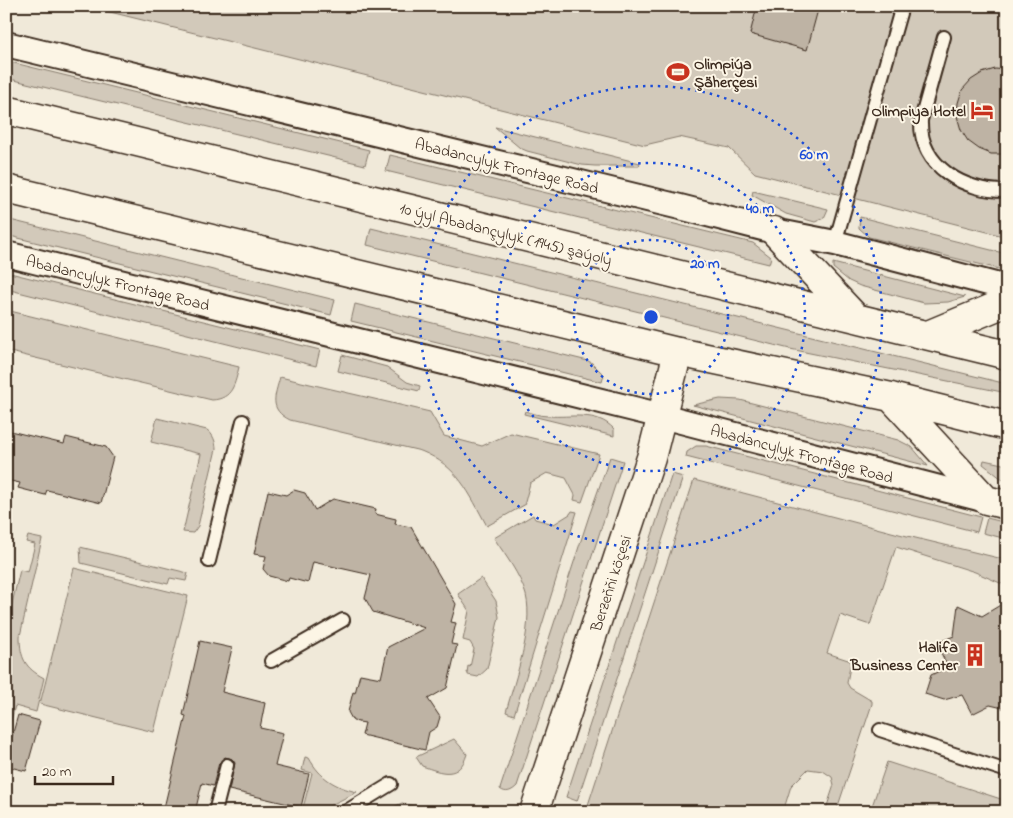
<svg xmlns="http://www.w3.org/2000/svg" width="1013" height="818" viewBox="0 0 1013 818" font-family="'Indie Flower',sans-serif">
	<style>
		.green { fill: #d2c9ba; stroke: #867a6c }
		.building { fill: #beb3a4; stroke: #3b2a1e }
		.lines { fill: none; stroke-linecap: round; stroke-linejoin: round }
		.service-casing { stroke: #3b2a1e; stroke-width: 16 }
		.minor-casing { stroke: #3b2a1e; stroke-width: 28 }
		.tertiary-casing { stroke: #3b2a1e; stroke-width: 31 }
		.primary-casing { stroke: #3b2a1e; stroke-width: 31 }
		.service { stroke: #fcf5e5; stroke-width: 12 }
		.minor { stroke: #fcf5e5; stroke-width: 24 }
		.tertiary { stroke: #fcf5e5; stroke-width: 28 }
		.primary { stroke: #fcf5e5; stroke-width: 28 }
		.ring { fill: none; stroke: #1d4ed8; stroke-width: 2.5; stroke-dasharray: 2.5 5 }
		.labels { text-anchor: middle; stroke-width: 4; stroke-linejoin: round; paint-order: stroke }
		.poi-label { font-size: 16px; font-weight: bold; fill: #3b2a1e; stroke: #fcf5e5; text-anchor: end }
		.street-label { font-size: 16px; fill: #3b2a1e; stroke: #fcf5e5 }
		.centre { fill: #1d4ed8; stroke: #fcf5e5; stroke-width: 2.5 }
		.ring-label { font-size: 15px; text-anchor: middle; font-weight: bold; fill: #1d4ed8; stroke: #fcf5e5; stroke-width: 4; stroke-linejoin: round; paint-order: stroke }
	</style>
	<rect width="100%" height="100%" fill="#f0e9d9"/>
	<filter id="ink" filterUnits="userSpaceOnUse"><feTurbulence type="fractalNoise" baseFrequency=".02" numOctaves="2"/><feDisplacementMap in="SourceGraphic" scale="10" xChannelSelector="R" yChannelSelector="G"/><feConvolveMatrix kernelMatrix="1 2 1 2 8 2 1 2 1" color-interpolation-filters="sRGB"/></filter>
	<g filter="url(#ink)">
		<path class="green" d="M86 6H1007V237L755 173 729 148 679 137 645 145Z
			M6 61 369 150 365 165 6 78Z
			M495 127 640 163 639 166H595L582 165 527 151 520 148Z
			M390 155 753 243 771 257 769 264 386 171Z
			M753 191 828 209 824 218 815 222 786 214 752 195Z
			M860 217 1007 254V271L869 237 859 228Z
			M6 219 335 300 331 315 6 235Z
			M371 228 1007 384V393L790 349 367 245Z
			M833 263 965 297 948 302 924 303 860 286 849 281 833 268Z
			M6 272 320 350 316 366 6 289Z
			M355 304 588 361 592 363 604 375 602 382 351 321Z
			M6 310 239 367C235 383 233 399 212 400L6 351Z
			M342 355 387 367 407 382 420 386 419 391 338 371Z
			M280 377 430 412 444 436 482 446 511 433 599 454 582 502 574 500 575 495 566 478 547 473 530 483 525 502 526 504 487 526C469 493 458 466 421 451L290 420C268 409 275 396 280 377Z
			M720 399 740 400 898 440 912 447 928 466 693 405Z
			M525 411C532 413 540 416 548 416 571 418 596 410 614 429V436L524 414Z
			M157 418 207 430C213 434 216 442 216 449L198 526 193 533 183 532 201 454 151 442Z
			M696 446H706L981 517 977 532 686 457 687 452Z
			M610 457 623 461 517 786C512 791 506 794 500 789L589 516Z
			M984 460 1007 465V483L983 464Z
			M672 474 683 477 577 801 566 797Z
			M694 480 899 534 1007 560V586L975 572 896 547 870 625 840 615 827 653 851 661 847 683 850 688 872 701V704L836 812H825L834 785 832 777 823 771 808 769 791 786 783 812H616L588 805Z
			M572 511 577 512 514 715 506 712C515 679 534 628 526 595 520 574 505 555 494 538L533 515 535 519 554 524 570 514Z
			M987 518 1007 523V539L983 533Z
			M28 536 42 539 20 636C20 658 25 668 44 678L36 712 15 706 6 738V629L20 570 28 572 35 544 26 542Z
			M80 547 188 573 186 581 170 578 168 584 81 563Z
			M74 568 188 596 154 732 40 704Z
			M481 578 496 601 499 617 487 669 478 677 468 675V673H467L468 666 470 667 474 649 470 642 463 640 469 611 458 594Z
			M454 739 467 754C459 780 442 773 422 766L416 757Z
			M305 757 309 758C320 778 335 787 357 792L317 812H302L312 773 302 770Z
			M887 762 1007 801V812H870Z
			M402 803 417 807 415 812H384Z"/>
		<path class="building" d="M757 6H819L807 50 750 34Z
			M995 69 1007 70V154H991L979 149 968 141 961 130 957 116 958 103 962 90 971 80 982 73Z
			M6 430 64 444 66 437 106 447 113 457 101 503 47 490 45 495 18 488 20 483 6 480Z
			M294 490 305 493 315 510 333 499 376 509 375 514 396 519 395 524 411 527 456 604 451 622 456 623 451 644 457 645 447 688 428 699 440 717 437 727 429 732 425 750 362 735 365 723 353 721 348 712 353 692 355 693 360 674 381 678 388 647 425 628 373 612 365 598 371 575 313 562 308 583 289 578 288 581 269 576 263 569 266 556 254 554 268 491 286 495Z
			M1007 601V709L990 705 972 714 962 695 944 700 925 694 931 675 948 667 936 643 954 636 958 605 982 616Z
			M200 641 232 648 222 692 265 703 260 728 283 733 275 766 309 774 301 807 229 790 235 763 232 759 225 757 219 763 213 786 202 783 195 812H163L186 716 183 715Z
			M18 715 40 721 26 771 6 766V757Z"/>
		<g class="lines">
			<defs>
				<path id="service" d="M944 37 921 120C919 167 965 192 1007 191
					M835 243 902 6
					M209 561 243 421
					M271 661 343 620
					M880 730 1007 771
					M215 812 227 765
					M345 812 391 784"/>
				<path id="minor" d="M6 44 680 207 774 231 835 243 1007 288
					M6 254 662 416 986 500"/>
				<path id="tertiary" d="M534 812 651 458 678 352"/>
				<path id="primary" d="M6 110 1007 355
					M6 189 678 352 891 397 1007 426
					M774 231 856 318
					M928 335 1007 302
					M891 397 986 500 1007 505"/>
			</defs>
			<use href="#service" class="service-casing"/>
			<use href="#minor" class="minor-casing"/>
			<use href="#tertiary" class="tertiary-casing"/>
			<use href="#primary" class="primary-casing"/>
			<use href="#service" class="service"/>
			<use href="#minor" class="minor"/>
			<use href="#tertiary" class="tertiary"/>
			<use href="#primary" class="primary"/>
		</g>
	</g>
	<g class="ring">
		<circle cx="651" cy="317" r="77"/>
		<circle cx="651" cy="317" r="154"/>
		<circle cx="651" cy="317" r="231"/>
	</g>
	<defs>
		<symbol id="stadium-bare" viewBox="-9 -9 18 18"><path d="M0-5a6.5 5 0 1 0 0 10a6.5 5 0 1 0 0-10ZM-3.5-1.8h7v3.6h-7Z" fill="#c8321e" stroke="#fcf5e5" stroke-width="2.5" paint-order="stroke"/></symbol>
		<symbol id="hotel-bare" viewBox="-9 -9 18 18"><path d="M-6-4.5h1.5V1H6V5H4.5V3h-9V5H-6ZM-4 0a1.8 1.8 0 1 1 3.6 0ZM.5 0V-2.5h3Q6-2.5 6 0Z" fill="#c8321e" stroke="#fcf5e5" stroke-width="2.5" paint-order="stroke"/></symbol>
		<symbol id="building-bare" viewBox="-9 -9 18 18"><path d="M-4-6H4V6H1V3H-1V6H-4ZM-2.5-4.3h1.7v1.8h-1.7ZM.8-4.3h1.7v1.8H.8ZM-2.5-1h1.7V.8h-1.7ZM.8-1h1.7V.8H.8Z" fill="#c8321e" stroke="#fcf5e5" stroke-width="2.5" paint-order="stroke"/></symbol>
	</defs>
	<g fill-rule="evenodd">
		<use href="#stadium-bare" x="662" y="56" width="32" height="32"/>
		<use href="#hotel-bare" x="966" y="94" width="32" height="32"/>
		<use href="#building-bare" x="959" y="639" width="32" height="32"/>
	</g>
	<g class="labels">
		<g class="poi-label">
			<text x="694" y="69" text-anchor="start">Olimpiýa<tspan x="694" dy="18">Şäherçesi</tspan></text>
			<text x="966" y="116">Olimpiya Hotel</text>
			<text x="958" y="652">Halifa<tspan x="958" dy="18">Business Center</tspan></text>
		</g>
		<g class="street-label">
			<text transform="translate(507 165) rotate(14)" y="6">Abadancylyk Frontage Road</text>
			<text transform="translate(506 233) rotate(14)" y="6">10 ýyl Abadançylyk (1945) şaýoly</text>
			<text transform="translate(118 282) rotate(14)" y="6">Abadancylyk Frontage Road</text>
			<text transform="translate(802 453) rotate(15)" y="6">Abadancylyk Frontage Road</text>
			<text transform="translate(610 583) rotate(-72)" y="6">Berzeňňi köçesi</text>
		</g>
	</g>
	<circle cx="651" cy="317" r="8" class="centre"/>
	<g class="ring-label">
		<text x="814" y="159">60 m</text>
		<text x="760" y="213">40 m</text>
		<text x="705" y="268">20 m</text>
	</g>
	<rect width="1013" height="818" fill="none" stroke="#fcf5e5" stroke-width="25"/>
	<rect x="12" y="12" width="988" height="793" fill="none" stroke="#3b2a1e" stroke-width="2" filter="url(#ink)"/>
	<path d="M35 776v8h78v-8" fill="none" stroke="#3b2a1e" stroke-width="2.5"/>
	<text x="42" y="776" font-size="15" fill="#3b2a1e" stroke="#fcf5e5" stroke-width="4" paint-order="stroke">20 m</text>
</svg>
